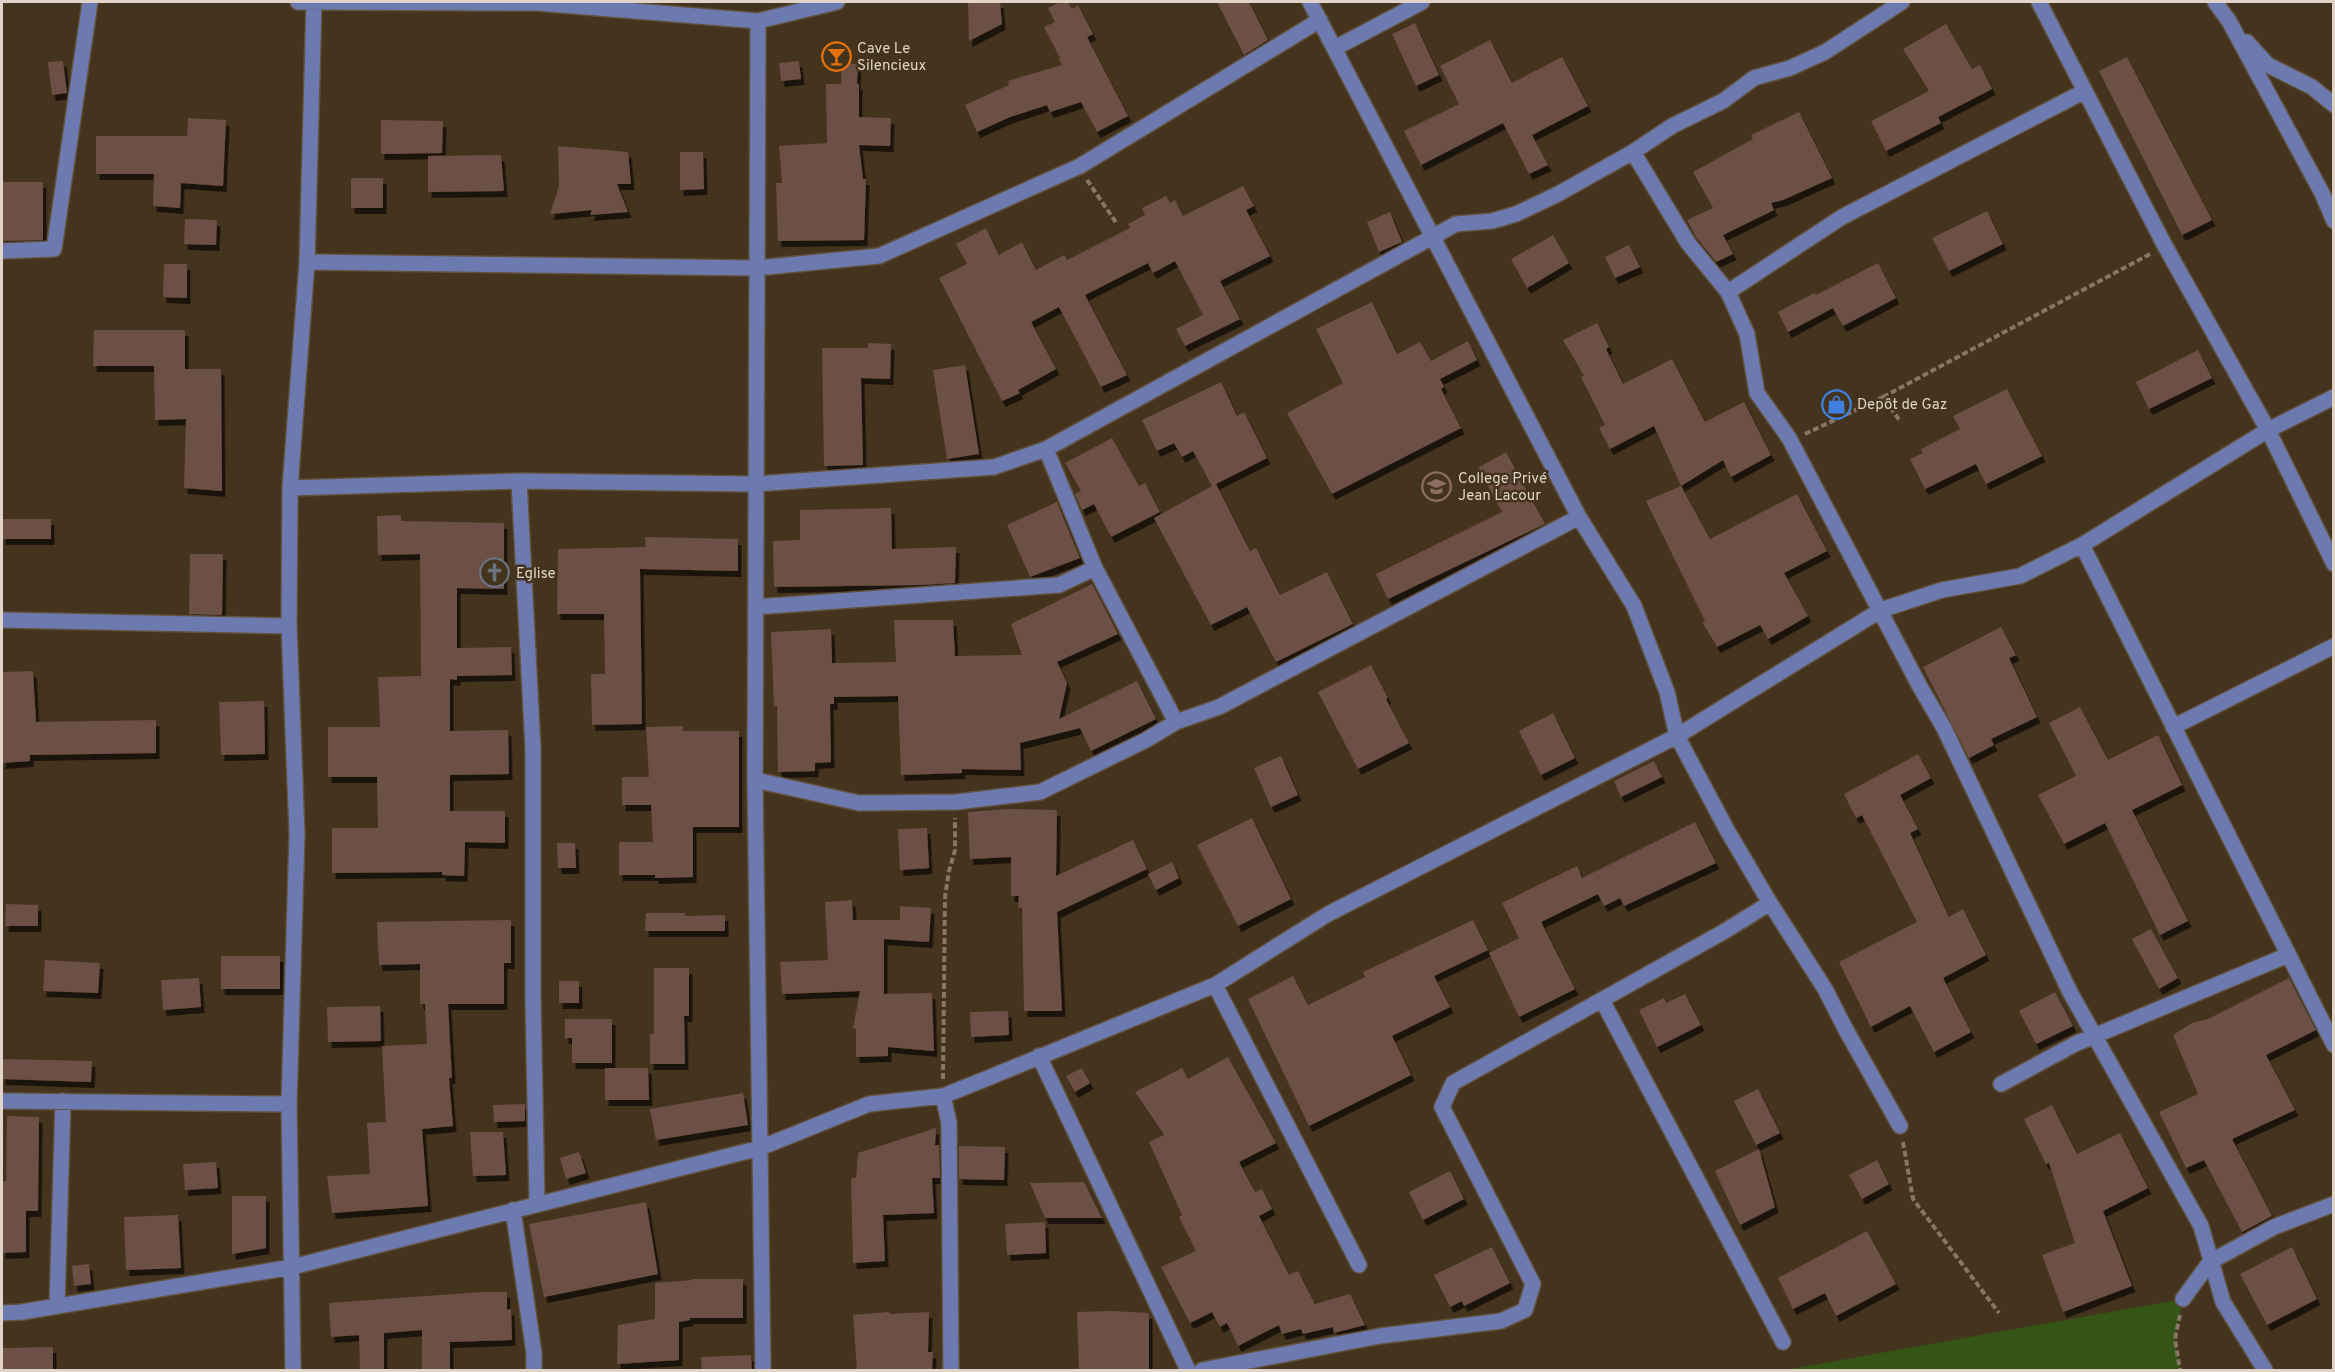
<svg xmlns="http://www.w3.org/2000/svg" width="2335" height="1372" viewBox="0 0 2335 1372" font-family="Overpass,sans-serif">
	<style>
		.green { fill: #345515 }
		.building { fill: #6c4f44; filter: url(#shadow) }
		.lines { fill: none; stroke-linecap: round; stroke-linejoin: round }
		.minor-casing { stroke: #60503c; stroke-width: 18 }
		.path { stroke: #857764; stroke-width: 4; stroke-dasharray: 6 3; stroke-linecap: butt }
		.minor { stroke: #6d7aaf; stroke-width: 15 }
		.labels { text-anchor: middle; stroke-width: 5; stroke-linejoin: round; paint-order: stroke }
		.poi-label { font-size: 15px; fill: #dfd4c7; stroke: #44331d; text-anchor: start }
	</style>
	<defs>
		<filter id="shadow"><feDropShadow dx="3.5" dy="6" stdDeviation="0" flood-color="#0009"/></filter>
	</defs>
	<rect width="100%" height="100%" fill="#44331d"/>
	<path class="green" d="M2183 1299 2175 1339 2180 1370H1785Z"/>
	<path class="building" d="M968 2H1000L1002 24 969 41Z
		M1060 2H1068L1072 9 1078 5 1093 34 1087 37 1128 116 1097 132 1081 102 1050 112 1047 105 1010 117 977 132 965 105 1009 85 1008 81 1062 65 1059 59 1060 58 1044 27 1055 22 1048 8Z
		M1217 2H1249L1268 40 1244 55Z
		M1415 23 1439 75 1416 86 1392 34Z
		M1946 24 1972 69 1980 65 1992 89 1938 117 1941 123 1886 151 1871 121 1929 91 1903 49Z
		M1490 40 1512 83 1562 57 1588 106 1532 135 1548 165 1529 174 1503 123 1421 165 1404 131 1459 104 1440 66Z
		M2127 57 2212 220 2182 235 2099 71Z
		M63 61 67 93 52 95 48 62Z
		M799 61 801 79 781 81 779 63Z
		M842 63 858 64 857 84H859V117L891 118 890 146 859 145 863 179H866L864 240 778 241 776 183H782L779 146 827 143 826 84H841Z
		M1799 112 1832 178 1783 200 1771 203 1774 210 1723 235 1733 254 1716 262 1696 237 1687 220 1713 208 1693 172 1753 139 1751 135Z
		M188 118 226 120 223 186 181 183 180 208 153 206 154 174H96V136H187Z
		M381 120 443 121 442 153 381 154Z
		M558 146 628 152 631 184H617L628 212 590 215 592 210 550 214 559 186Z
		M680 152H703L704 189 680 190Z
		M501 155 504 191 428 192V156Z
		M351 178H383V208H351Z
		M2 182H43V240L2 241Z
		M1243 186 1254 206 1246 210 1270 256 1220 281 1240 319 1185 346 1176 329 1203 315 1175 261 1153 273 1148 263 1085 295 1127 375 1101 387 1059 307 1031 322 1056 369 1018 390 1020 393 1002 401 939 278 967 264 956 244 986 228 999 255 1022 242 1036 270 1064 255 1067 260 1130 228 1128 224 1145 215 1142 208 1166 196 1170 203 1175 200 1183 216Z
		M1987 211 2003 244 1949 271 1932 238Z
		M1390 212 1402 242 1379 252 1367 222Z
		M185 219 217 220 216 245 184 244Z
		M1553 235 1569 263 1527 288 1511 259Z
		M1629 245 1640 267 1615 278 1605 257Z
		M1878 263 1896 298 1843 326 1833 308 1788 332 1778 312 1814 293 1816 295Z
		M164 264H187V298L163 297Z
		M1372 302 1397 354 1420 342 1431 361 1468 341 1477 360 1440 379 1444 387 1441 389 1461 428 1332 494 1287 413 1343 383 1316 329Z
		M1597 323 1609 347 1606 349 1623 384 1672 359 1705 422 1744 402 1771 455 1731 477 1723 460 1681 486 1654 426 1610 449 1599 428 1605 425 1581 377 1584 376 1563 340Z
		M94 330H185V369H221L222 491 184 488 186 419 155 420 154 366H93Z
		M868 343 891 344 890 379 861 378 863 465 824 466 822 348H868Z
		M2198 350 2212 378 2149 409 2136 382Z
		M965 365 979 454 947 459 933 370Z
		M1221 382 1237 416 1244 412 1267 458 1216 484 1250 551 1256 548 1280 595 1327 572 1353 624 1276 662 1247 607 1211 625 1154 518 1212 486 1193 451 1182 457 1174 443 1157 451 1142 420Z
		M2007 389 2042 456 1986 484 1976 464 1925 489 1910 459 1923 453 1921 449 1960 429 1953 416Z
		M1112 438 1139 486 1145 483 1160 512 1111 537 1094 504 1082 510 1075 494 1081 491 1065 463Z
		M1506 452 1545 524 1388 599 1376 574 1502 512 1478 468Z
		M1681 486 1710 539 1797 494 1827 551 1784 573 1808 616 1768 639 1760 625 1717 647 1702 622 1705 621 1646 501Z
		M1057 502 1080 558 1030 577 1007 525Z
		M891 508 892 549 956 547 955 583 920 585 774 587 773 541 800 540V510Z
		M401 515V521L504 523V589L457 588V648L511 647 512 675 457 676V680L450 679V731L508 730 509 774 450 775V811H505V843L465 842 464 876 442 875V872L332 873V828H378L377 777H328V727H380L378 677 421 676 420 554 378 555 377 516Z
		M2 519H51V539H2Z
		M645 537 738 539V571L640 569 642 724 592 725 591 674H605L604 614H557L558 549 646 547Z
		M190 554H223L222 615 189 614Z
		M1092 584 1118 634 1057 662 1067 683 1059 719 1137 681 1156 719 1091 751 1080 728 1020 743 1021 770 962 769V773L901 775 898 696 834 697V704H830L831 762 815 763V771L778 772 777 706H774L771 632 831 629 832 663 896 662 894 620H953L955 656 1022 655 1011 624Z
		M2001 627 2016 655 2009 658 2037 717 1991 739 1994 745 1969 758 1923 667Z
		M1371 665 1388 698 1386 699 1409 743 1358 769 1318 692Z
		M33 671 36 722 156 720V753L30 755V761L2 763V672Z
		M264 701 265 754 221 755 219 702Z
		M2080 707 2108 760 2158 735 2182 785 2132 810 2188 921 2160 935 2105 823 2064 844 2038 795 2076 776 2049 723Z
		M1553 713 1575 758 1541 775 1519 731Z
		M683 726V731H739V827H693V877L655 878V875H619V842H653L651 805H622V777H649L646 727Z
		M1918 754 1931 778 1900 795 1918 829 1910 833 1949 917 1963 909 1986 955 1943 978 1971 1032 1934 1052 1910 1006 1871 1027 1839 962 1917 922 1862 815 1856 818 1844 794Z
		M1281 756 1298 795 1271 807 1254 768Z
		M1654 761 1662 777 1621 797 1614 781Z
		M1007 809 1057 810 1056 876 1133 840 1147 869 1057 912 1062 1011H1024L1022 908 1018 907 1019 896H1011V857L970 859 968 812Z
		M1252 818 1291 899 1238 926 1197 845Z
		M1695 822 1716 863 1624 906 1620 898 1604 906 1598 894 1541 922 1575 989 1519 1017 1489 953 1519 938 1502 903 1577 866 1582 878Z
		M927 828 929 868 900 870 898 829Z
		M557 843H575L576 868H558Z
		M1172 862 1179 878 1156 890 1148 874Z
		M852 900 853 920H900V906L931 908 929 942 884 939V994L932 993 934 1051 888 1047V1056L856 1057V1029L853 1028 860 991 782 994 780 962 828 960 825 902Z
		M6 904 38 905V926H5Z
		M646 913H685V916L725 915V931H645Z
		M511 920V963H504V1004H448L452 1078H449L453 1126 422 1129 428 1206 332 1213 327 1176 370 1174 367 1123 386 1122 382 1046 427 1044 425 1004H420V964L379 965 377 922Z
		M1473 920 1488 950 1434 976 1450 1007 1392 1036 1411 1075 1309 1126 1248 999 1293 976 1308 1005 1365 977 1363 972Z
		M2151 929 2178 978 2159 989 2132 939Z
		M221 956H280V989H221Z
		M45 960 100 963 98 993 43 991Z
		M654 968H689V1016H684L685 1064H650V1034H654Z
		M199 978 201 1007 163 1010 161 980Z
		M2289 978 2316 1030 2266 1055 2295 1110 2232 1139 2272 1216 2242 1232 2204 1160 2186 1168 2159 1112 2198 1094 2173 1035 2192 1023 2208 1019Z
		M559 981H579V1003H559Z
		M2055 992 2073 1026 2036 1044 2019 1011Z
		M1685 994 1701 1025 1657 1047 1639 1010 1664 998 1666 1003Z
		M380 1006 381 1041 328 1042 327 1007Z
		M1008 1011 1009 1035 971 1037 970 1012Z
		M565 1019H612V1063H572V1038H565Z
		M1228 1057 1276 1143 1239 1162 1255 1192 1262 1189 1272 1209 1259 1216 1289 1275 1298 1271 1315 1304 1350 1294 1365 1325 1334 1333 1333 1327 1303 1334 1301 1329 1282 1334 1279 1325 1238 1346 1227 1323 1220 1327 1212 1312 1190 1323 1161 1267 1196 1251 1179 1217 1182 1215 1149 1142 1164 1135 1135 1092 1182 1068 1188 1079Z
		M2 1059 92 1061 91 1082 2 1079Z
		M605 1068H648L649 1100H605Z
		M1082 1068 1090 1083 1075 1092 1066 1076Z
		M1758 1089 1780 1133 1756 1145 1734 1101Z
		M743 1093 748 1125 656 1140 650 1109Z
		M525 1104V1121L494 1122 493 1105Z
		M2052 1105 2077 1154 2120 1133 2148 1188 2103 1211 2132 1286 2063 1312 2042 1255 2075 1243 2049 1163 2046 1164 2024 1119Z
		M7 1116 39 1117 38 1211H26V1252L2 1253V1181H6Z
		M936 1128 935 1145H939L940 1178H932L934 1213 883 1215 885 1261 853 1263 851 1178H856L858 1153Z
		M470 1132H503L506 1175 473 1176Z
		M959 1146 1005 1147 1004 1180 959 1179Z
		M1759 1149 1775 1207 1740 1225 1715 1171Z
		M579 1152 586 1173 566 1179 560 1158Z
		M1877 1160 1889 1184 1862 1199 1849 1175Z
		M216 1162 218 1188 185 1190 183 1164Z
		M1450 1171 1464 1199 1423 1220 1409 1192Z
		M1084 1182 1102 1218H1045L1030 1183Z
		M232 1196H266V1248L232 1254Z
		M646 1202 658 1274 544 1297 529 1224Z
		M178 1215 181 1268 126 1270 124 1217Z
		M1045 1222 1046 1253 1007 1255 1005 1224Z
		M1867 1231 1896 1284 1836 1316 1825 1293 1793 1309 1778 1278Z
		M1492 1247 1510 1283 1464 1306 1462 1301 1450 1307 1434 1275Z
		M2292 1247 2317 1299 2267 1325 2240 1274Z
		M89 1264 91 1284 74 1286 72 1266Z
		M692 1279H743V1318H690V1320L679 1322V1360L617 1364 618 1325 655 1319V1283L692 1280Z
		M482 1292H507V1310L511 1309 512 1340 450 1342V1371H422V1330L384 1333V1371H360L359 1335 331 1337 329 1303Z
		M1111 1311 1149 1313V1369L1079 1371 1077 1312Z
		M889 1312V1314L929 1312 928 1352H933L932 1371H857L853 1315Z
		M53 1347V1371H2V1348Z
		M751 1355 752 1371H702L701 1357Z"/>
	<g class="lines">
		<defs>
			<path id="minor" d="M298 2 537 3 758 21 837 2
				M1310 2 1579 517 1634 606 1667 692 1677 736 1727 830 1770 903 1825 989 1846 1030 1900 1126
				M2039 2 2165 246 2268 430 2334 564
				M2215 2 2229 21 2322 193 2334 221
				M758 21 755 780 763 1370
				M2247 42 2268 65 2312 87 2334 105
				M1335 48 1422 2
				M1633 152 1688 243 1728 292 1747 334 1757 393 1789 438 1919 685 1944 728 2070 992 2201 1226 2223 1302 2265 1370
				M2 251 54 249 90 2
				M307 262 756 268 879 256 1080 166 1320 20
				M1728 292 1842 217 2085 91
				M1046 449 1095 568 1176 722
				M519 481 533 749V997L537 1204
				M290 488 519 481 754 484 994 467 1046 449 1456 224 1492 221 1516 214 1558 194 1633 152 1672 126 1723 101 1754 78 1790 68 1825 52 1902 2
				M2082 545 2334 1045
				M756 607 1059 585 1095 568
				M2 620 289 626
				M2173 727 2334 646
				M755 780 859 803 956 802 1040 792 1146 740 1176 722 1219 707 1579 517
				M1215 985 1359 1265
				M1602 1000 1783 1342
				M1039 1056 1188 1370
				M2001 1084 2075 1044 2288 955
				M943 1096 949 1123 951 1370
				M2 1101 289 1104
				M513 1210 534 1353V1370
				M2183 1299 2210 1262 2274 1227 2334 1204
				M57 1306 63 1101
				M2 1313 22 1312 292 1267 760 1148 869 1104 943 1096 983 1080 1215 985 1328 914 1677 736 1881 610 1942 590 2020 576 2082 545 2268 430 2334 397
				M293 1370 289 1104 297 834 289 626 290 488 307 262 314 2
				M1202 1370 1380 1336 1501 1321 1525 1310 1533 1284 1442 1107 1453 1083 1725 931 1770 903"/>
		</defs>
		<use href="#minor" class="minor-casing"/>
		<path class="path" d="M1087 180 1117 224
			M1883 397 2152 253
			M1805 434 1883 397 1900 421
			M943 1079 945 897 949 871 955 850V818
			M1903 1142 1913 1199 1999 1313
			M2180 1315 2175 1339 2180 1370"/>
		<use href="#minor" class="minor"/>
	</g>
	<defs>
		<symbol id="bar-ring" viewBox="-11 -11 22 22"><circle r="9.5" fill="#44331d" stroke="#e8710a" stroke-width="1.5"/><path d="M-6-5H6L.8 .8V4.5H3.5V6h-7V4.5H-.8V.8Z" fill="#e8710a"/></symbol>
		<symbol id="shop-ring" viewBox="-11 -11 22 22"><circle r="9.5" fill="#44331d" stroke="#3f7fe0" stroke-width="1.5"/><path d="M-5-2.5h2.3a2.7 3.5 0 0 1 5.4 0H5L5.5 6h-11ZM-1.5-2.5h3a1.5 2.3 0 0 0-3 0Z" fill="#3f7fe0"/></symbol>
		<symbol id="school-ring" viewBox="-11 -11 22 22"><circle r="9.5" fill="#44331d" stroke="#8d6e63" stroke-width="1.5"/><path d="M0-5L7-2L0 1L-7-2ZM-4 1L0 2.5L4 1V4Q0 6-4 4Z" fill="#8d6e63"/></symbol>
		<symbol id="church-ring" viewBox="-11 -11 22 22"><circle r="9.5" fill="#44331d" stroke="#6b7280" stroke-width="1.5"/><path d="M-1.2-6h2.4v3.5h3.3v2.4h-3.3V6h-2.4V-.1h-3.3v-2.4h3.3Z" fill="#6b7280"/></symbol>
	</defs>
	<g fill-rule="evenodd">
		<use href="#bar-ring" x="820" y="40" width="33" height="33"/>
		<use href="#shop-ring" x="1820" y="388" width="33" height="33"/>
		<use href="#school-ring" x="1420" y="470" width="33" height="33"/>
		<use href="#church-ring" x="478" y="556" width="33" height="33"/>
	</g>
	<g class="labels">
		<g class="poi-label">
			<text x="857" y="53">Cave Le<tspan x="857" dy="17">Silencieux</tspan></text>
			<text x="1857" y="409">Depôt de Gaz</text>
			<text x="1458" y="483">College Privé<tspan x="1458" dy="17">Jean Lacour</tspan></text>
			<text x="516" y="578">Eglise</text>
		</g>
	</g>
	<rect width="2335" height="1372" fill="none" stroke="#dfd4c7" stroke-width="6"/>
</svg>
